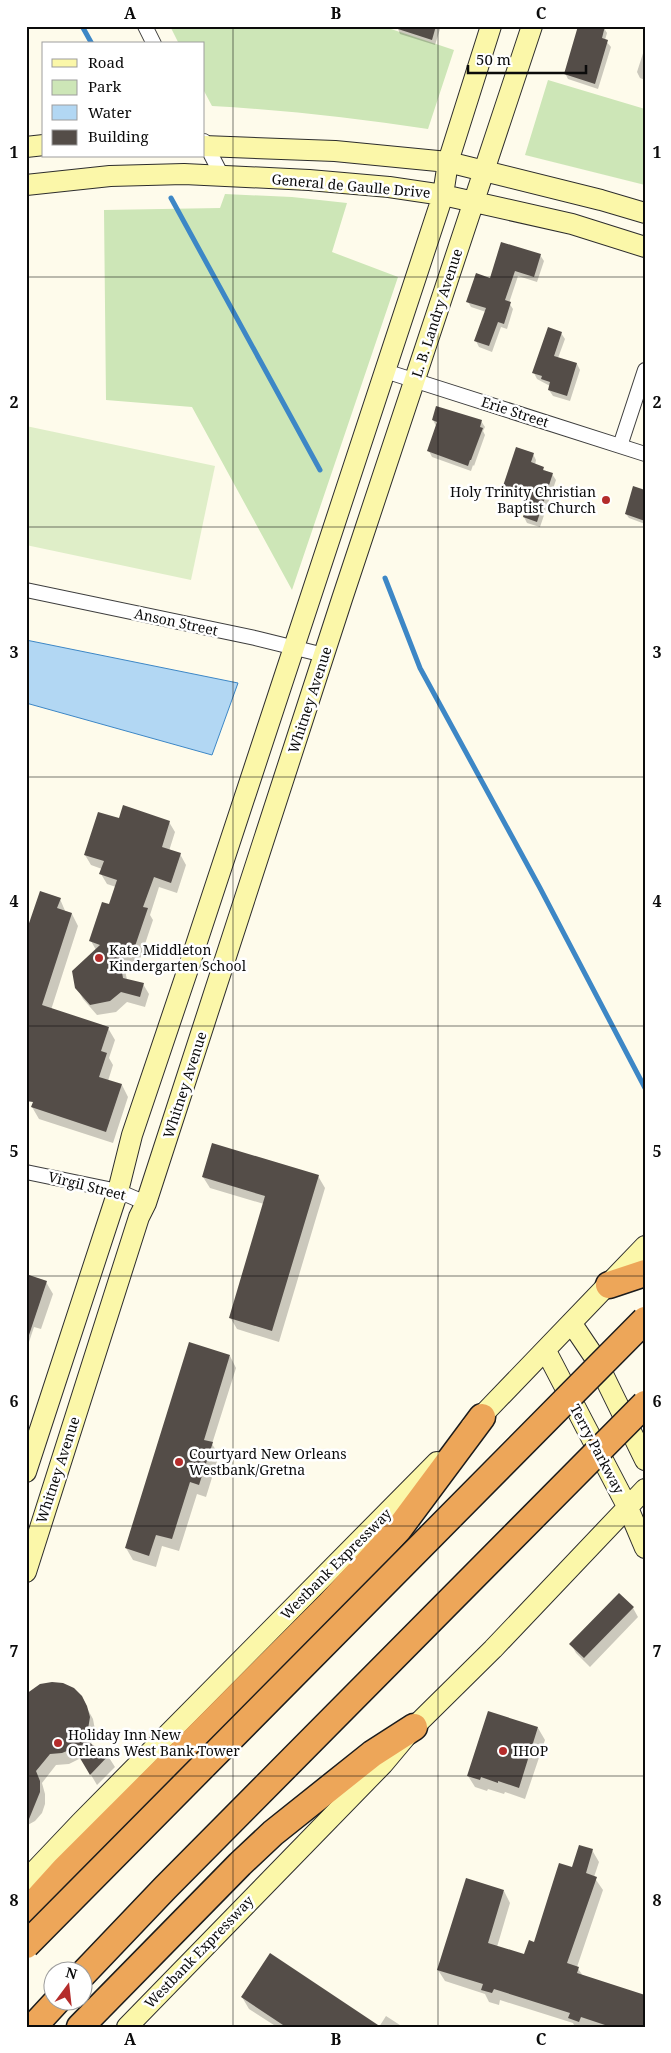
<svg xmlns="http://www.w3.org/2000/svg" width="671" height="2053" viewBox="0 0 671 2053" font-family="'Noto Serif',serif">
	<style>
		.green { fill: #cde6b7 }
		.pitch { fill: #dfeec8 }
		.water { fill: #b2d7f3; stroke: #3d87c6 }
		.shadow { fill: #0003 }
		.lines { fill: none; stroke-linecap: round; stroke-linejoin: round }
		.stream { stroke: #3d87c6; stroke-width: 5 }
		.building { fill: #544d48 }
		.street-casing { stroke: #3e3e3e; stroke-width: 16 }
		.secondary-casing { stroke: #2d2d2d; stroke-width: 22 }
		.highway-casing { stroke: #1c1c1c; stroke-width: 29 }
		.street { stroke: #fff; stroke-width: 14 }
		.secondary { stroke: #fbf7a9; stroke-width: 20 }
		.highway { stroke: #eda659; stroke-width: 26 }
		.highway-bridge-casing { stroke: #1c1c1c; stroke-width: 29; stroke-linecap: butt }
		.highway-bridge { stroke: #eda659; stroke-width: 26 }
		.grid { fill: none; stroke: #0b0b0b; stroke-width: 1; stroke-opacity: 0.55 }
		.poi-dot { fill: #b42c2b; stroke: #fff; stroke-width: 2 }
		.labels { text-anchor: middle; stroke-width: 5; stroke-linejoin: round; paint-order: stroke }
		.street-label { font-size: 14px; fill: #0b0b0b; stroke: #fff }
		.poi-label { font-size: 14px; fill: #0b0b0b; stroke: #fff; text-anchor: start }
		.neatline { fill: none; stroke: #0b0b0b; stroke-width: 2 }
		.grid-label { font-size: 16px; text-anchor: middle; font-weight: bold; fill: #0b0b0b }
	</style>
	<rect width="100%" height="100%" fill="#fefbeb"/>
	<path class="green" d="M170 26H382L454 50 428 129C356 118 285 110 212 106L204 91V44H179Z
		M548 80 645 109V185L525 155Z
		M225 194 292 197 347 203 332 252 398 277 292 590 192 407 106 400 104 210 220 208Z"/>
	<path class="pitch" d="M26 426 215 466 191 580 26 545Z"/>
	<path class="water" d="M26 640 238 683 212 755 26 703Z"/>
	<path class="shadow" d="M397 26H441L435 45 400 34Z
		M604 28 607 33 605 40 611 47 598 89 568 79 565 73Z
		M645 47V80L640 78 637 72Z
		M540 255 544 261 537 282 518 276 509 303 513 309 507 329 501 327 492 352 479 347 476 341 486 312 471 307 468 302 491 279Z
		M561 333 565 339 558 358 577 364 580 370 570 401 553 396 549 390 550 386 537 379 534 373Z
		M433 420 481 421 485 427 483 431 485 435 474 466 473 465 471 471 432 457 429 451 436 426Z
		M533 454 536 460 535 465 552 474 556 480 540 527 527 523 524 517 530 499 508 492 504 486Z
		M645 495V524L629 518 626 514Z
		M120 820 169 822 175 832 169 851 180 854 186 865 177 893 159 887 150 915 153 920 138 965 123 960 127 980 143 984 149 994 145 1007 127 1002 116 1012 97 1015 83 999 77 988 96 950 91 941 110 905 116 887 107 884 101 874 102 869 91 865 85 855Z
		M60 899 66 913 72 914 78 926 51 1010 108 1028 115 1040 109 1058 113 1065 108 1081 122 1085 128 1097 113 1143 39 1119 32 1107 34 1102 26 936Z
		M318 1176 325 1188 279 1342 237 1329 230 1317 264 1204 210 1188 203 1177Z
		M26 1275 46 1282 53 1294 41 1329 34 1327 26 1351Z
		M230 1356 236 1368 212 1444 219 1455 206 1497 197 1494 179 1551 162 1546 156 1567 133 1560 126 1548Z
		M619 1595 633 1608 638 1617 590 1667 576 1653 571 1644Z
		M26 1696 81 1697 93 1719 95 1730 91 1746 108 1756 115 1767 97 1785 81 1758 69 1764 56 1765 42 1783 45 1794V1804L42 1813 35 1821 26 1826Z
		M538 1728 545 1740 525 1799 505 1792 504 1794 488 1789 487 1791 475 1787 468 1776Z
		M592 1850 599 1862 594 1877 603 1890 577 1967 583 1976 645 2027H575L573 2023 500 2000 499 2005 489 2002 485 1994 445 1981 438 1970 504 1891 510 1903 497 1947 525 1956 535 1943 573 1869Z
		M242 1997 378 2027H277L249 2009Z
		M386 2016 403 2027H379Z"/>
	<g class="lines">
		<path class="stream" d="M82 26 92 44
			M171 198 320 470
			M385 578 420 668 540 888 645 1088"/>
	</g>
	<path class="building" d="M398 26H436L432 40 398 29Z
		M578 26H605L602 38 608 40 595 84 564 74Z
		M501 242 541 254 534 277 515 271 505 300 511 302 504 324 498 322 489 346 474 341 486 308 466 302 476 273 490 278Z
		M548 327 562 332 554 356 577 363 567 396 548 390 550 382 541 379 542 376 532 373Z
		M436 406 482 420 480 427 483 428 471 460H470L468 466 427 451 437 422 432 420Z
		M516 447 534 453 531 462 544 467 543 470 553 473 537 522 523 517 530 495 503 486Z
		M633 486 645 490V521L625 514Z
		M123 805 170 821 162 847 181 853 171 883 154 877 143 907 148 908 132 955 118 950 123 978 144 983 140 997 121 992 110 1001 90 1005 75 988 72 971 100 945 89 941 102 902 109 904 117 880 99 874 104 861 84 855 98 812 119 818Z
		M40 891 61 898 57 908 72 913 42 1005 109 1027 101 1051 107 1053 99 1077 122 1084 106 1132 31 1107 33 1102 26 1101V932Z
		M212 1143 319 1175 272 1331 229 1318 265 1196 202 1177Z
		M26 1274 47 1281 29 1335H26Z
		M189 1342 230 1355 204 1440 213 1442 199 1485 190 1482 172 1539 156 1535 149 1556 125 1548Z
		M619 1593 634 1607 584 1658 569 1644Z
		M52 1682 63 1683 74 1688 82 1696 87 1706 90 1717 88 1729 83 1739 109 1755 90 1775 74 1748 62 1753 50 1754 36 1771 40 1781V1792L27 1824 26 1694 40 1684Z
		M488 1711 538 1727 519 1788 498 1781V1783L481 1777 480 1780 467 1776Z
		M579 1845 593 1849 586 1873 597 1877 567 1963 579 1967 577 1973 645 1995V2027H611L581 2017 579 2022 568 2018 570 2013 494 1989 492 1993 481 1990 483 1984 437 1970 466 1878 504 1890 488 1943 524 1954 529 1940 534 1942 559 1863 572 1867Z
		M270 1953 381 2027H286L241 1997Z"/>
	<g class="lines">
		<defs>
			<path id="street" d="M145 26 154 44
				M204 141 222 176
				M385 371 645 454
				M620 446 645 370
				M26 590 255 638 324 655
				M26 1172 118 1191 146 1203"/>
			<path id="secondary" d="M204 146 335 151 448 162 601 200 645 213
				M26 147 44 145
				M26 185 110 176 184 174 309 180 389 187 443 195 572 224 645 247
				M572 1324 595 1358 645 1460
				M546 1351 628 1508 645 1548
				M471 1427 645 1246
				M26 1472 118 1191 132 1135 190 963 443 195 448 162 491 26
				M26 1572 139 1217 146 1203 342 599 532 26
				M26 1880 81 1822 437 1462
				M127 2027 383 1764 414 1727 493 1649 645 1489"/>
			<path id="highway" d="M609 1285 645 1273
				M26 1912 64 1870 329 1605 398 1530 482 1417
				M33 2027 58 2000
				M80 2027 240 1864 273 1833 372 1754 414 1727"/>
		</defs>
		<use href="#street" class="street-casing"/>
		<use href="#secondary" class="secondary-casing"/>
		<use href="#highway" class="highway-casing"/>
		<use href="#street" class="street"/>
		<use href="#secondary" class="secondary"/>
		<use href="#highway" class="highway"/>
		<defs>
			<path id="highway-bridge" d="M26 1945 645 1320
				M82 1975 165 1888 645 1404"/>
		</defs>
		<use href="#highway-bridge" class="highway-bridge-casing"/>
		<use href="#highway-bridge" class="highway-bridge"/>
	</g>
	<path class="grid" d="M233 26V2027M438 26V2027M26 277H645M26 527H645M26 777H645M26 1026H645M26 1276H645M26 1526H645M26 1776H645"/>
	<g class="poi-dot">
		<circle cx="606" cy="500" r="5"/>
		<circle cx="99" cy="958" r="5"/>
		<circle cx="179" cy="1462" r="5"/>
		<circle cx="58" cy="1743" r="5"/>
		<circle cx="503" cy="1751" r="5"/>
	</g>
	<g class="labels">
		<g class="street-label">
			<text transform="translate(351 186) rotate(5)" y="5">General de Gaulle Drive</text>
			<text transform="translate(437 313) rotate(-72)" y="5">L. B. Landry Avenue</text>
			<text transform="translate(515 412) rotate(18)" y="5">Erie Street</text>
			<text transform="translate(176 622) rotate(12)" y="5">Anson Street</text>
			<text transform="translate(310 700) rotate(-72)" y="5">Whitney Avenue</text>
			<text transform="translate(185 1085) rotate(-72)" y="5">Whitney Avenue</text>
			<text transform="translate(87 1186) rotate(14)" y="5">Virgil Street</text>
			<text transform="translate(597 1449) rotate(62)" y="5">Terry Parkway</text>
			<text transform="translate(58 1470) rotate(-72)" y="5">Whitney Avenue</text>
			<text transform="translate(336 1564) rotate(-45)" y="5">Westbank Expressway</text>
			<text transform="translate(199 1952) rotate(-46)" y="5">Westbank Expressway</text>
		</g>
		<g class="poi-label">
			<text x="596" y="497" text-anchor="end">Holy Trinity Christian<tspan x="596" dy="16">Baptist Church</tspan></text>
			<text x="109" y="955">Kate Middleton<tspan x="109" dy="16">Kindergarten School</tspan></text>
			<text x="189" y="1459">Courtyard New Orleans<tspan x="189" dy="16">Westbank/Gretna</tspan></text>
			<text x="68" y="1740">Holiday Inn New<tspan x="68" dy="16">Orleans West Bank Tower</tspan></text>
			<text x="513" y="1756">IHOP</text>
		</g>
	</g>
	<rect width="671" height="2053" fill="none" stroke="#ffffff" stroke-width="55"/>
	<rect x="42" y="42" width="162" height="115" fill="#ffffff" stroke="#9d9d9d"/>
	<rect x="52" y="59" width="25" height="8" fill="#fbf7a9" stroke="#9d9d9d"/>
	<text x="88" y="68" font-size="15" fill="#0b0b0b">Road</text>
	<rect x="52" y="80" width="25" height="15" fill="#cde6b7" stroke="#9d9d9d"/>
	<text x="88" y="92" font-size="15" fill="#0b0b0b">Park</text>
	<rect x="52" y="105" width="25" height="15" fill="#b2d7f3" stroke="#9d9d9d"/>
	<text x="88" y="118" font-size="15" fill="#0b0b0b">Water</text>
	<rect x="52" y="130" width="25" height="15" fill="#544d48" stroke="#9d9d9d"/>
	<text x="88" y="142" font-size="15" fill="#0b0b0b">Building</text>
	<g transform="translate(68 1986) rotate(15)"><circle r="24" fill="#ffffff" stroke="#9d9d9d"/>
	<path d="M0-4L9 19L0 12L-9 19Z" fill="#b42c2b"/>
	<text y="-8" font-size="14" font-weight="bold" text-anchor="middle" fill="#0b0b0b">N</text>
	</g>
	<path d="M468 65v8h118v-8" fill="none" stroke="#0b0b0b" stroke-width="2.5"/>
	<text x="476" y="65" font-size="15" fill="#0b0b0b" stroke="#ffffff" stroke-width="4" paint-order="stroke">50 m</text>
	<rect x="28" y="28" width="616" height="1998" class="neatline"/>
	<g class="grid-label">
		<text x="130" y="19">A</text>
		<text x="336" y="19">B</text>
		<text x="541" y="19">C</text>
		<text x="14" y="158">1</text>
		<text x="657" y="158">1</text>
		<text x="14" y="408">2</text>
		<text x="657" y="408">2</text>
		<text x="14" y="658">3</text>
		<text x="657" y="658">3</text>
		<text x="14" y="907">4</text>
		<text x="657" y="907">4</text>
		<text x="14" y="1157">5</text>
		<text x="657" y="1157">5</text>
		<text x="14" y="1407">6</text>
		<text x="657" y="1407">6</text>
		<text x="14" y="1657">7</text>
		<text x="657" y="1657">7</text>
		<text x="14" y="1906">8</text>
		<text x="657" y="1906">8</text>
		<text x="130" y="2045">A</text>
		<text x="336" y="2045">B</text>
		<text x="541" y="2045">C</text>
	</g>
</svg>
